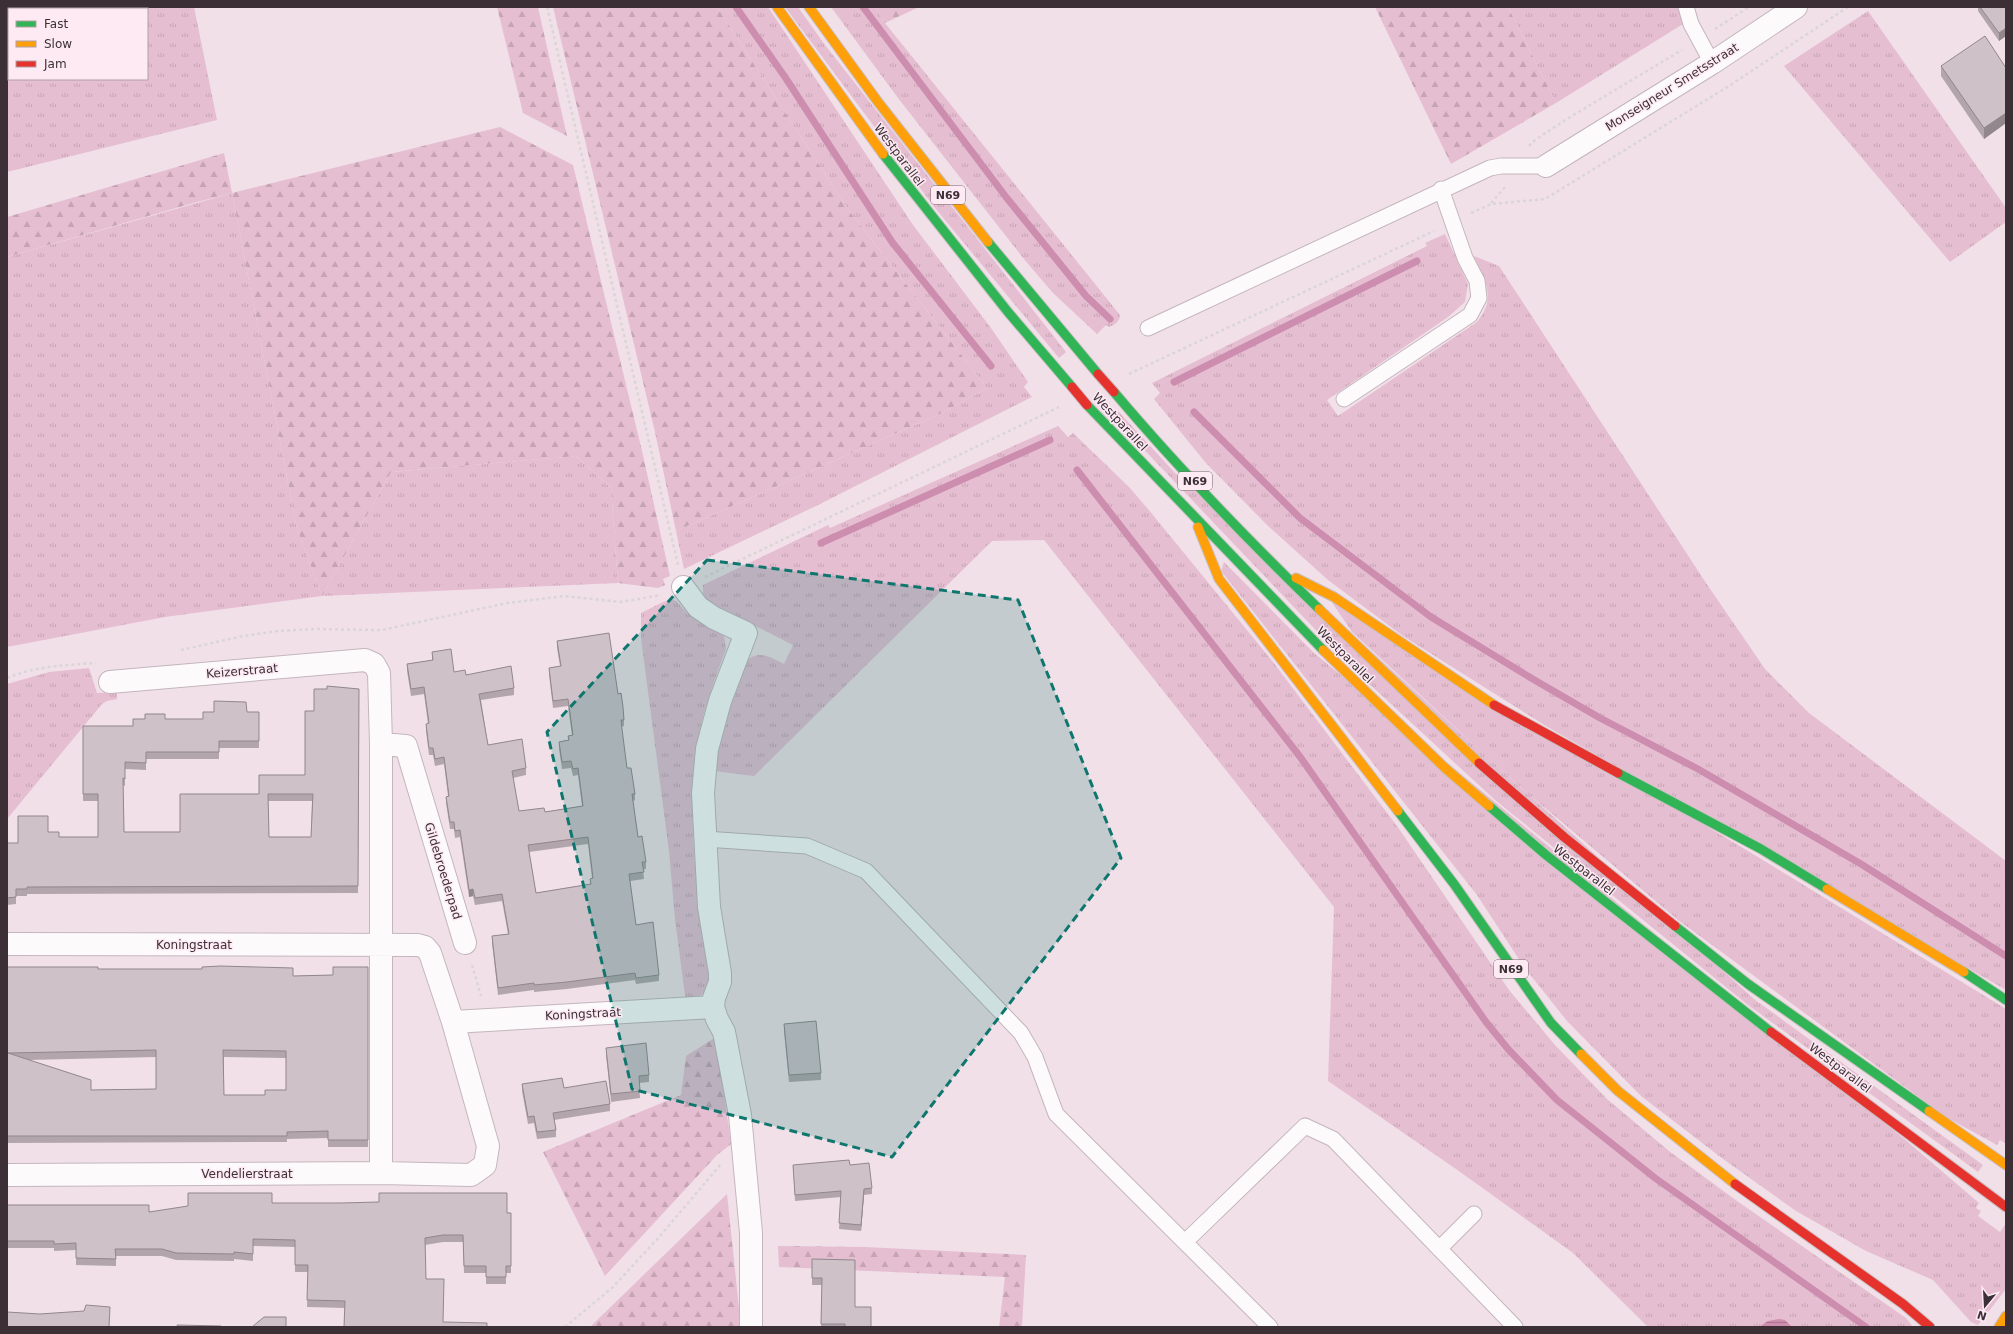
<svg xmlns="http://www.w3.org/2000/svg" width="2013" height="1334" viewBox="0 0 2013 1334" font-family="'DejaVu Sans',sans-serif">
	<style>
		.grass { fill: url(#grass-tufts); fill-rule: evenodd }
		.forest { fill: url(#forest-firs) }
		.water { fill: url(#water-rules) }
		.lines { fill: none; stroke-linecap: round; stroke-linejoin: round }
		.stream { stroke: #cd8dae; stroke-width: 7 }
		.lane-casing { stroke: #c4b6bd; stroke-width: 17 }
		.street-casing { stroke: #c4b6bd; stroke-width: 24 }
		.fast-casing { stroke: #c8bfc3; stroke-width: 11 }
		.slow-casing { stroke: #c8bfc3; stroke-width: 11 }
		.jam-casing { stroke: #c8bfc3; stroke-width: 11 }
		.path { stroke: #dad6d8; stroke-width: 2.5; stroke-dasharray: 3 3; stroke-linecap: butt }
		.lane { stroke: #fdfafc; stroke-width: 15 }
		.street { stroke: #fdfafc; stroke-width: 22 }
		.fast { stroke: #30b455; stroke-width: 9 }
		.slow { stroke: #ff9f0a; stroke-width: 9 }
		.jam { stroke: #e5322d; stroke-width: 9 }
		.jam-bridge-casing { stroke: #c8bfc3; stroke-width: 11; stroke-linecap: butt }
		.jam-bridge { stroke: #e5322d; stroke-width: 9 }
		.wall { fill: #b2a6ac; fill-rule: evenodd }
		.shaded-wall { fill: #91878c }
		.building { fill: #cfc1c8; stroke: #91878c; fill-rule: evenodd }
		.marked { fill: #0f766e; fill-opacity: 0.2; stroke: #0f766e; stroke-width: 3; stroke-dasharray: 8 5; stroke-linejoin: round }
		.labels { text-anchor: middle; stroke-width: 3; stroke-linejoin: round; paint-order: stroke }
		.shield { fill: #fdeaf3; stroke: #76686f; stroke-width: 1 }
		.shield-label { font-size: 11px; font-weight: bold; fill: #3c3036 }
		.street-label { font-size: 12px; fill: #3c3036; stroke: #fdeaf3 }
	</style>
	<defs>
		<pattern id="grass-tufts" width="24" height="20" patternUnits="userSpaceOnUse"><rect width="24" height="20" fill="#e6bed1"/><path d="M3 7l-1-3M5 7V3M7 7l1-3M15 17l-1-3M17 17v-4M19 17l1-3" fill="none" stroke="#c6a4b4"/></pattern>
		<pattern id="forest-firs" width="22" height="20" patternUnits="userSpaceOnUse"><rect width="22" height="20" fill="#e6bed1"/><path d="M5 1l3.5 6h-7zM16 11l3.5 6h-7z" fill="#c6a4b4"/></pattern>
		<pattern id="water-rules" width="6" height="5" patternUnits="userSpaceOnUse"><rect width="6" height="5" fill="#cd8dae"/><path d="M0 2.5h6" fill="none" stroke="#a8748e"/></pattern>
	</defs>
	<rect width="100%" height="100%" fill="#f1e0e8"/>
	<path class="grass" d="M7 7H194L217 120 7 172ZM9 9H147V79H9Z
		M717 7H768L913 225 991 328 1028 382 1024 387 1032 397 818 505 684 569 676 531 944 412 987 388 847 208Z
		M785 7H798L825 45 1066 352 1059 358 935 208Z
		M831 7H875L885 23 1120 315C1119 322 1116 324 1109 327L1106 325 1097 334 1053 293 1023 258 898 98Z
		M1508 7H1678L1683 24 1556 103Z
		M1868 11 2006 208V222L1950 262 1784 66Z
		M232 193 297 529 322 596 391 472 576 456 611 488 618 583 322 596 165 617 7 647V257Z
		M1445 234 1468 284 1465 302 1448 317 1327 400 1338 416 1477 322C1497 299 1485 280 1474 256L1499 266 1706 583 1765 669 1809 713 2006 861V990L1546 726 1403 636 1328 580 1267 525 1205 462 1154 399 1160 393 1152 383 1427 246 1425 243Z
		M1118 411 1176 474 1754 999 1983 1165 1978 1172 1748 1005 1495 800 1352 668 1112 416Z
		M1058 426 1068 437 1073 433 1129 487 1148 509 1273 662 1397 826 1509 990 1555 1045 1607 1099 1669 1151 1737 1201 1906 1318 1913 1327H1648L1573 1253 1456 1169 1328 1081 1334 907 1044 540 992 541 754 776 714 771 725 720 743 663C759 649 767 656 784 664L793 645 708 602 703 594V585L828 525 830 528Z
		M1224 562 1314 653 1909 1143 1979 1203 1976 1208 1981 1211 1978 1216 2000 1232 2006 1223V1289L1978 1325 1971 1322 1933 1280 1866 1251 1796 1211 1723 1159 1641 1096 1567 1021 1524 967 1477 895 1221 571Z
		M672 600 676 601 688 614 718 630 724 636 726 649C716 676 705 705 699 733 684 812 698 905 710 985L695 1002 686 1003 675 919 669 851 641 638V613L663 602Z
		M1331 601 1758 857 2006 1009V1144L2000 1140 1997 1145 1946 1117 1678 920 1520 787 1352 632Z
		M89 668 97 693 117 692V699L107 701 102 704 7 819V684L49 672Z"/>
	<path class="forest" d="M497 7H538L567 136 523 113Z
		M553 7H717L847 208 987 388 944 412 676 531 655 432Z
		M875 7H919L885 23Z
		M1375 7H1508L1556 103 1451 164Z
		M500 127 573 165 642 451 670 576 663 579 665 585 658 588 618 583 611 488 576 456 391 472 322 596 297 529 232 193 197 202 7 257V217L224 153 232 193Z
		M716 1037 731 1144 717 1155 605 1276 543 1152 681 1095 686 1056Z
		M727 1194 741 1327H590Z
		M778 1246 865 1247 1026 1255 1022 1327H999L1005 1277 779 1267Z"/>
	<path class="water" d="M1779 1319 1785 1320 1792 1327H1759L1768 1321Z"/>
	<g class="lines">
		<path class="stream" d="M736 7 787 80 892 242 991 366
			M863 7 1006 197 1086 296 1110 319
			M1174 382 1417 261
			M1194 412 1300 518 1431 617 1531 678 1600 718 1698 769 1861 864 2006 956
			M1077 470 1301 758 1486 1022 1508 1049 1557 1100 1655 1178 1866 1327
			M821 543 1050 440"/>
		<defs>
			<path id="lane" d="M1686 7 1691 24 1712 63
				M1148 328 1490 168 1501 166H1546
				M1344 399 1470 315 1479 298 1477 281 1465 258 1441 189
				M705 839 807 846 866 871 1021 1033 1035 1057 1056 1114 1270 1327
				M1185 1242 1305 1126 1333 1139 1515 1327
				M1439 1249 1474 1214"/>
			<path id="street" d="M1546 166 1712 63 1796 7
				M683 587 698 607 714 618 746 633 720 701 707 749 703 793 709 907 720 973V982L714 998 713 1007 717 1019 724 1032 740 1115 751 1233V1327
				M110 682 365 660 374 664 379 673 381 744V1173
				M381 744 406 746 465 943
				M7 944 418 945 425 947 430 953 453 1022 488 1146 485 1165 471 1175 381 1173 7 1175
				M453 1022 713 1007"/>
			<path id="fast" d="M883 154 1008 312 1072 387
				M988 242 1098 374
				M1114 392C1178 468 1248 540 1319 609
				M1087 405 1323 650
				M1618 773 1761 849 1827 889
				M1489 806 1546 855 1771 1032
				M1398 811 1454 884 1551 1023 1581 1054
				M1675 926 1748 984 1929 1111
				M1964 972 2006 1000"/>
			<path id="slow" d="M777 7 883 154
				M809 7 878 102 988 242
				M1198 527 1219 579 1398 811
				M1296 578 1334 597 1494 705
				M1319 609 1479 763
				M1323 650 1445 768 1489 806
				M1827 889 1964 972
				M1581 1054 1618 1091 1735 1184
				M1929 1111 2006 1165
				M1999 1327 2006 1316"/>
			<path id="jam" d="M1494 705 1618 773
				M1479 763 1564 837 1675 926
				M1771 1032 2006 1207
				M1735 1184 1903 1304 1930 1327"/>
		</defs>
		<use href="#lane" class="lane-casing"/>
		<use href="#street" class="street-casing"/>
		<use href="#fast" class="fast-casing"/>
		<use href="#slow" class="slow-casing"/>
		<use href="#jam" class="jam-casing"/>
		<path class="path" d="M547 7 678 565
			M1715 29 1749 7
			M1529 146 1535 140 1570 117 1682 50
			M1491 203 1506 186
			M1471 213 1491 204 1545 199 1729 86 1848 7
			M1129 374 1434 231
			M705 577 1059 407
			M181 650 243 636 278 631 315 629 382 630 507 603 564 596 621 602 661 595
			M7 678C36 666 65 665 96 663
			M472 965 481 996
			M565 1327 613 1287 660 1236 721 1164"/>
		<use href="#lane" class="lane"/>
		<use href="#street" class="street"/>
		<use href="#fast" class="fast"/>
		<use href="#slow" class="slow"/>
		<use href="#jam" class="jam"/>
		<defs>
			<path id="jam-bridge" d="M1098 374 1114 392
				M1072 387 1087 405"/>
		</defs>
		<use href="#jam-bridge" class="jam-bridge-casing"/>
		<use href="#jam-bridge" class="jam-bridge"/>
	</g>
	<path class="wall" d="M1978 7H2006V36L1999 41 1978 11Z
		M1941 66 2006 68V123L1984 139 1941 76Z
		M557 641 618 694 624 720V726L621 727 627 768 635 794V800L633 801 638 837 646 862V869H643L644 879 630 881 636 925 659 975V981L636 984 635 980 567 989 534 992V990L498 995 492 943V936L508 934 502 901 475 905 473 896 469 897 460 837 455 838 454 829H450L446 803V797L448 796 444 764 435 766 433 755H429L426 731V724H428L424 694 411 696 407 671V664L432 660V652L454 672 514 688V695L481 700 488 745 526 768V775L513 778 519 811 545 812 582 806 578 775 573 776 571 768 562 769 559 749V742L568 740V736H572L568 706 553 708 549 675V668L560 666 557 648ZM588 844 592 878 590 879V884L536 893 529 852Z
		M359 689 358 893 27 894V896H16V904L7 905V843H18L48 832 59 837H98V801H83V726H133L165 719H203L247 712H259V748H219V759H146V770L125 769V786L123 785 124 832H180L259 794 305 775 314 711ZM268 801H312L311 837H269Z
		M7 967 98 969 293 976 333 975 368 967V1147H328V1138L287 1139V1142L7 1143ZM156 1057V1089L91 1090 28 1060ZM224 1057 286 1058V1090L265 1095H224Z
		M784 1024 821 1073V1080L789 1082 784 1031Z
		M606 1048 649 1075V1082L639 1083 640 1098 611 1102 606 1055Z
		M522 1084 564 1088 610 1104V1111L554 1120 556 1130V1137L537 1139 534 1123 528 1124 522 1091Z
		M793 1165H850L872 1188V1194L864 1195 861 1231 839 1229 841 1197 795 1201Z
		M272 1203 511 1213V1273H506V1284H486V1273H464L463 1242H443L425 1245 344 1327 345 1308 307 1307 308 1272H295V1247L253 1246V1261L234 1259V1261L176 1260 162 1256H116V1266L76 1265V1250L54 1251V1248H7V1205L149 1212Z
		M812 1259 855 1307 871 1327H821L822 1285H812Z"/>
	<path class="shaded-wall" d="M2006 28V36L1999 41V33Z
		M2006 113V123L1984 139V128Z
		M473 889V896L469 897V890Z
		M864 1189V1195L861 1231V1225Z"/>
	<path class="building" d="M1980 7H2006V28L1999 33Z
		M1985 36 2006 68V113L1984 128 1941 66Z
		M609 633 618 694 621 693 623 707 624 720H621L622 729 627 768H631L635 794H632L638 837 642 836 646 862H642L644 872 629 874 636 925 653 922 659 975 636 978 635 973 567 982 534 985V983L498 988 492 936 509 934 502 894 475 898 473 889 469 890 460 830 455 831 454 822H450L446 797 449 796 444 757 435 759 433 748H429L426 724 429 723 424 687 411 689 407 664 433 660 432 652 451 649 454 672 465 670 466 675 511 666 514 688 479 694 488 745 522 739 526 768 512 771 519 811 544 808 545 812 583 806 578 768 573 769 571 761 562 762 559 742 569 740 568 736 573 735 568 699 553 701 549 668 561 666 557 641ZM588 837 593 878 590 879 591 884 536 893 528 845Z
		M327 686 359 689 358 886 27 887V889H16V897L7 898V843H18V816H48V832H59V837H98V794H83V726H133V719H145V714H165V719H203V712H214V701L246 702 247 712H259V741H219V752H146V763L125 762V779L123 778 124 832H180V794H259V775H305V711H314V689H327ZM268 794H313L311 837H269Z
		M220 966 293 968V976L333 975V967H368V1140H328V1131L287 1132V1136H7V967H98V969H202V967ZM156 1050V1089L91 1090V1080L8 1053ZM223 1050 286 1051V1090H265V1095H224Z
		M816 1021 821 1073 789 1075 784 1024Z
		M646 1043 649 1075 639 1076 640 1091 611 1094 606 1048Z
		M562 1078 564 1088 606 1081 610 1104 553 1113 556 1130 537 1132 534 1116 528 1117 522 1084Z
		M849 1160 850 1165 869 1163 872 1188 864 1189 861 1225 839 1223 841 1191 795 1195 793 1165Z
		M188 1193H272V1203H341L379 1202V1193H507V1213H511V1266H506V1277H486V1266H464L463 1235H443L425 1238 426 1279H444L443 1322 487 1323V1327H344L345 1301 307 1300 308 1265H295V1240L253 1239V1254L234 1252V1254L176 1253 162 1249H115L116 1259 76 1258V1243L54 1244V1241H7V1205H149V1212L188 1206Z
		M812 1259 855 1260V1307H871V1327H845V1324H821L822 1278H812Z
		M86 1305 110 1307 109 1327H7V1312L40 1314 84 1311Z
		M264 1317H286V1327H252Z
		M177 1325 221 1326V1327H178Z"/>
	<path class="marked" d="M707 560 1018 600 1121 858 892 1157 632 1089 547 732Z"/>
	<g class="labels">
		<g class="shield">
			<rect x="931" y="186" width="34" height="18" rx="3"/>
			<rect x="1178" y="472" width="34" height="18" rx="3"/>
			<rect x="1494" y="960" width="34" height="18" rx="3"/>
		</g>
		<g class="shield-label">
			<text x="948" y="199">N69</text>
			<text x="1195" y="485">N69</text>
			<text x="1511" y="973">N69</text>
		</g>
		<g class="street-label">
			<text transform="translate(1672 87) rotate(-32)" y="4">Monseigneur Smetsstraat</text>
			<text transform="translate(899 155) rotate(53)" y="4">Westparallel</text>
			<text transform="translate(1120 422) rotate(47)" y="4">Westparallel</text>
			<text transform="translate(1345 655) rotate(45)" y="4">Westparallel</text>
			<text transform="translate(242 671) rotate(-5)" y="4">Keizerstraat</text>
			<text transform="translate(1584 870) rotate(38)" y="4">Westparallel</text>
			<text transform="translate(443 871) rotate(73)" y="4">Gildebroederpad</text>
			<text x="194" y="949">Koningstraat</text>
			<text transform="translate(583 1014) rotate(-3)" y="4">Koningstraat</text>
			<text transform="translate(1840 1068) rotate(37)" y="4">Westparallel</text>
			<text x="247" y="1178">Vendelierstraat</text>
		</g>
	</g>
	<rect width="2013" height="1334" fill="none" stroke="#3c3036" stroke-width="16"/>
	<rect x="8" y="8" width="140" height="72" fill="#fdeaf3" stroke="#b0a0a7"/>
	<rect x="16" y="21" width="20" height="6" fill="#30b455" stroke="#b0a0a7"/>
	<text x="44" y="28" font-size="12" fill="#3c3036">Fast</text>
	<rect x="16" y="41" width="20" height="6" fill="#ff9f0a" stroke="#b0a0a7"/>
	<text x="44" y="48" font-size="12" fill="#3c3036">Slow</text>
	<rect x="16" y="61" width="20" height="6" fill="#e5322d" stroke="#b0a0a7"/>
	<text x="44" y="68" font-size="12" fill="#3c3036">Jam</text>
	<g transform="translate(1985 1306) rotate(198)" stroke="#fdeaf3" stroke-width="3" paint-order="stroke">
	<path d="M0-3L7 15L0 10L-7 15Z" fill="#3c3036"/>
	<text y="-6" font-size="11" font-weight="bold" text-anchor="middle" fill="#3c3036">N</text>
	</g>
</svg>
